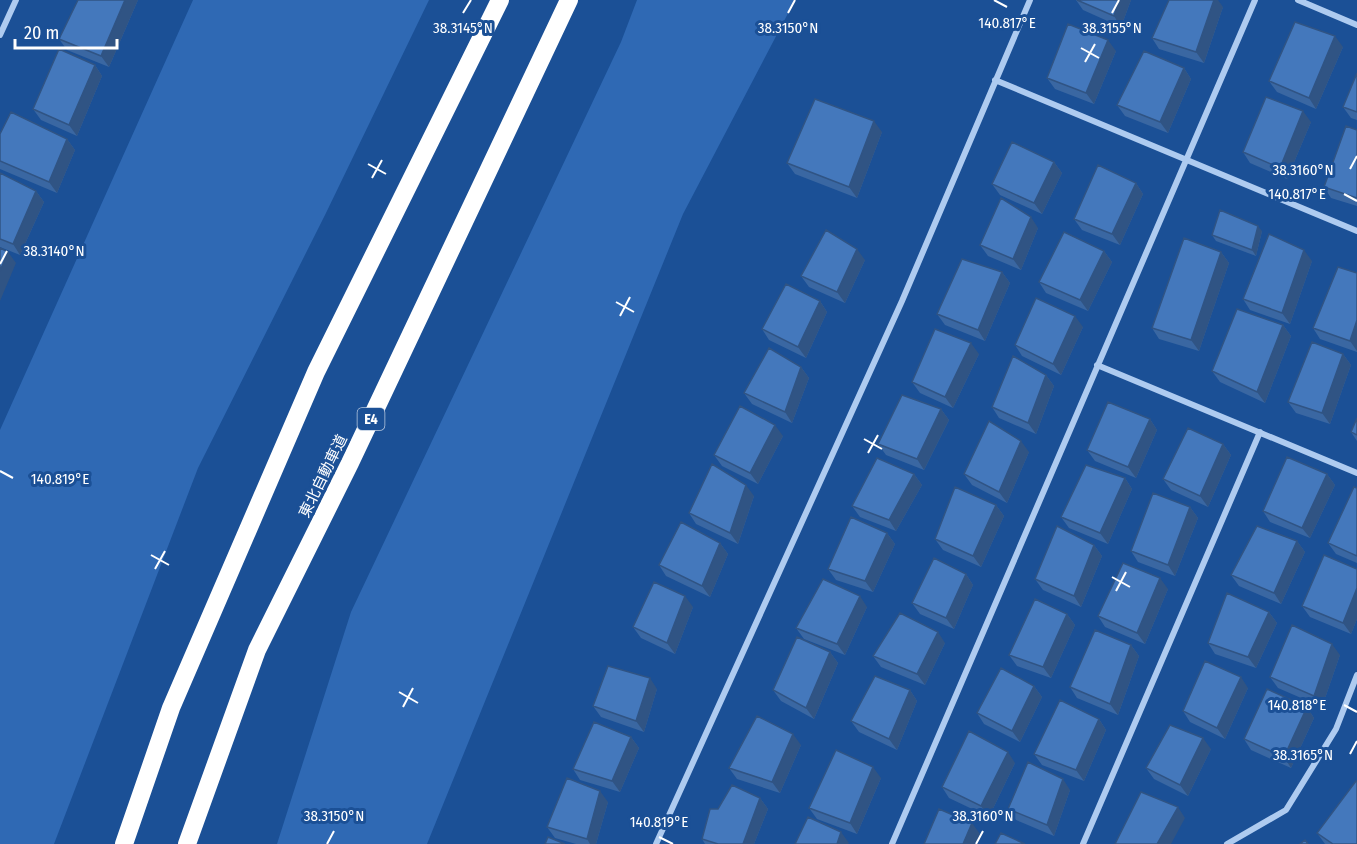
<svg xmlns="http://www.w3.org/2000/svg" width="1357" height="844" viewBox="0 0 1357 844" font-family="'Fira Sans Condensed','Noto Sans JP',sans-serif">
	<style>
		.green { fill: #2f69b4 }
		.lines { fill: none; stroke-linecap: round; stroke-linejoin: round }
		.street { stroke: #aecbf0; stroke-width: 6 }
		.highway { stroke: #fff; stroke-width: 18 }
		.wall { fill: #3a67a2 }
		.shaded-wall { fill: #305484 }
		.building { fill: #4478bc; stroke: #305484; stroke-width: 1.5 }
		.ticks { fill: none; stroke: #fff; stroke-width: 2 }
		.labels { text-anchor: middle; stroke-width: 6; stroke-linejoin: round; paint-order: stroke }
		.shield { fill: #1b5096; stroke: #bbcae0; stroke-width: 1.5 }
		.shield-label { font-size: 14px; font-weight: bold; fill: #fff }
		.street-label { font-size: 15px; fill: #fff; stroke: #1b5096 }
		.ticks-label { font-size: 15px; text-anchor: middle; fill: #fff; stroke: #1b5096; stroke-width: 6; stroke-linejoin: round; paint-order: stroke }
	</style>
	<rect width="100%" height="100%" fill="#1b5096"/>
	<path class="green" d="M193 0H429L325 215 198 468 54 844H0V430Z
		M637 0H795L683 214 427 844H277L351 612 621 42Z"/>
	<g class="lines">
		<path class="street" d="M1298 0 1357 25
			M0 35 16 0
			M995 80 1357 231
			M1097 365 1357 473
			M656 844 902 301 1030 0
			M892 844 1255 0
			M1083 844 1260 432
			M1227 844 1286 810 1336 729 1357 675"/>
		<path class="highway" d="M124 844 171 708 316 372 500 0
			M187 844 257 650 350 463 569 0"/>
	</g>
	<path class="wall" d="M78 0H138L109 67 67 50 59 39Z
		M1076 0H1131L1121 27 1083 10Z
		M1223 7 1204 63 1159 49 1152 38Z
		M1343 47 1316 109 1277 92 1269 81Z
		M1116 51 1094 104 1055 89 1047 78Z
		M95 65 102 76 77 136 41 120 33 109Z
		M1184 68 1191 79 1168 133 1125 116 1117 105Z
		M1357 73V120L1351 118 1343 107Z
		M1311 122 1287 179 1250 163 1243 152Z
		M1357 130V206L1331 198 1324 187Z
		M882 132 857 198 795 174 787 163Z
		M0 134 67 139 75 150 57 193 0 169Z
		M1054 162 1062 173 1042 214 1000 195 992 184Z
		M0 173 36 191 44 202 20 255 0 247Z
		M1136 183 1143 194 1120 245 1082 230 1074 219Z
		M1038 228 1021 270 988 256 980 245Z
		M1262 231 1256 256 1216 241 1212 235Z
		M1104 251 1112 262 1088 311 1046 293 1039 282Z
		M1221 252 1229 263 1199 351 1159 339 1152 328Z
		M865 260 845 303 809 287 801 276Z
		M1312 261 1290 324 1250 310 1243 299Z
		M1002 272 1010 283 985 341 945 325 937 314Z
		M1357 273V352L1320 339 1313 328Z
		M820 301 827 312 806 358 769 340 762 329Z
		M1283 325 1291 336 1265 403 1220 382 1212 371Z
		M1083 327 1061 375 1022 356 1015 345Z
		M979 354 953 408 920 393 912 382Z
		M1343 354 1351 365 1330 424 1296 413 1288 402Z
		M801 367 809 378 792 423 752 404 744 393Z
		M1046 375 1054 386 1036 434 999 418 992 407Z
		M941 409 949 420 924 470 886 455 878 444Z
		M1357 418V441L1351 432Z
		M1150 419 1157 430 1136 478 1095 461 1087 450Z
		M783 436 758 484 722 466 714 455Z
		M1223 444 1231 455 1208 507 1171 490 1163 479Z
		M1029 452 1007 503 972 485 964 474Z
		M914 474 922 485 896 531 860 517 852 506Z
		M1327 474 1335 485 1310 538 1270 522 1263 511Z
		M1125 478 1132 489 1108 544 1069 528 1061 517Z
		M1357 488V563L1336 554 1328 543Z
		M754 496 738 544 696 524 689 513Z
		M996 505 1004 516 981 567 943 550 935 539Z
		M1190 507 1198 518 1175 576 1138 562 1131 551Z
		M887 533 895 544 873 592 836 580 828 569Z
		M1297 541 1305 552 1281 604 1239 586 1231 575Z
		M720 543 728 554 710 597 666 576 659 565Z
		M1094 545 1102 556 1081 607 1043 590 1035 579Z
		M1357 569V619L1351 634 1310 617 1302 606Z
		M966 574 973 585 954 629 920 614 912 603Z
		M1168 589 1145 644 1105 627 1098 616Z
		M693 607 675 654 641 638 633 627Z
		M867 607 845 655 804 639 796 628Z
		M1269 612 1277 623 1256 668 1215 654 1208 643Z
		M1067 614 1075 625 1051 678 1017 666 1009 655Z
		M945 643 925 685 881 667 873 656Z
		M1131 645 1139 656 1118 715 1077 698 1070 687Z
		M830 652 838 663 814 719 781 701 773 690Z
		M1340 655 1322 707 1278 688 1270 677Z
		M1034 686 1042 697 1020 742 984 724 977 713Z
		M1248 688 1225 739 1190 722 1183 711Z
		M657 689 644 732 601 717 593 706Z
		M910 690 917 701 897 750 859 732 851 721Z
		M1307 707 1314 718 1291 768 1251 750 1244 739Z
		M1099 719 1106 730 1084 781 1042 765 1034 754Z
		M631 737 639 748 620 792 580 780 573 769Z
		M801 745 780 793 737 779 729 768Z
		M1211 749 1188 796 1154 779 1146 768Z
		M1015 763 989 817 949 798 942 787Z
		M881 778 857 834 817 819 809 808Z
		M1070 790 1054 836 1016 820 1008 809Z
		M760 798 768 809 754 844H705L702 839Z
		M608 802 596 844H576L555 838 547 827Z
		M1317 833 1357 844H1325Z"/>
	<path class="shaded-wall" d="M125 0H138L109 67 101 56Z
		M1119 0H1131L1121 27 1114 16Z
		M1214 0H1218L1223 7 1204 63 1196 52Z
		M1335 36 1343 47 1316 109 1309 98Z
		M1108 40 1116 51 1094 104 1086 93Z
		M95 65 102 76 77 136 69 125Z
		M1184 68 1191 79 1168 133 1160 122Z
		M1303 111 1311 122 1287 179 1280 168Z
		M874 121 882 132 857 198 849 187Z
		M67 139 75 150 57 193 49 182Z
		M1054 162 1062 173 1042 214 1034 203Z
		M1136 183 1143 194 1120 245 1112 234Z
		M36 191 44 202 20 255 13 244Z
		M1031 217 1038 228 1021 270 1013 259Z
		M1258 226 1262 231 1256 256 1252 250Z
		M857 249 865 260 845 303 837 292Z
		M1304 250 1312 261 1290 324 1282 313Z
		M1104 251 1112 262 1088 311 1080 300Z
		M8 252 16 263 0 301V271Z
		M1221 252 1229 263 1199 351 1191 340Z
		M1002 272 1010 283 985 341 978 330Z
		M820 301 827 312 806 358 798 347Z
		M1075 316 1083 327 1061 375 1053 364Z
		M1357 320V351L1350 341Z
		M1283 325 1291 336 1265 403 1257 392Z
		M971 343 979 354 953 408 945 397Z
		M1343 354 1351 365 1330 424 1322 413Z
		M801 367 809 378 792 423 785 412Z
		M1046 375 1054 386 1036 434 1028 423Z
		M941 409 949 420 924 470 917 459Z
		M1150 419 1157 430 1136 478 1128 467Z
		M775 425 783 436 758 484 750 473Z
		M1021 441 1029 452 1007 503 999 492Z
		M1223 444 1231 455 1208 507 1200 496Z
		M914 474 922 485 896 531 889 520Z
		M1327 474 1335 485 1310 538 1302 528Z
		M1125 478 1132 489 1108 544 1100 533Z
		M746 485 754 496 738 544 730 533Z
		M996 505 1004 516 981 567 973 556Z
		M1190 507 1198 518 1175 576 1168 565Z
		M887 533 895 544 873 592 865 581Z
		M1297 541 1305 552 1281 604 1274 593Z
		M720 543 728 554 710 597 702 586Z
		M1094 545 1102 556 1081 607 1074 596Z
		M966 574 973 585 954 629 946 618Z
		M1160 578 1168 589 1145 644 1137 633Z
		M1357 588V619L1351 634 1343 623Z
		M685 596 693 607 675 654 667 643Z
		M860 596 867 607 845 655 837 644Z
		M1269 612 1277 623 1256 668 1248 657Z
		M1067 614 1075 625 1051 678 1043 667Z
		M938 632 945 643 925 685 917 674Z
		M1332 644 1340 655 1322 707 1314 696Z
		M1131 645 1139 656 1118 715 1110 704Z
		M830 652 838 663 814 719 806 708Z
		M1241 677 1248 688 1225 739 1217 728Z
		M650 678 657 689 644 732 636 721Z
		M1034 686 1042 697 1020 742 1012 731Z
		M910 690 917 701 897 750 889 739Z
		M1307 707 1314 718 1291 768 1284 757Z
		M1099 719 1106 730 1084 781 1076 770Z
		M793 734 801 745 780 793 772 782Z
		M631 737 639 748 620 792 612 781Z
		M1203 738 1211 749 1188 796 1180 785Z
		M1008 752 1015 763 989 817 981 806Z
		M873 767 881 778 857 834 850 823Z
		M1063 779 1070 790 1054 836 1047 825Z
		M600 791 608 802 596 844H590L587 839Z
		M760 798 768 809 754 844H743Z
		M1178 807 1185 818 1171 844H1157Z
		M972 823 980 834 975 844H963Z
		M841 832 849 843 848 844H837Z"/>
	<path class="building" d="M78 0H125L101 56 59 39Z
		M1077 0H1119L1114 16Z
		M1169 0H1214L1196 52 1152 38Z
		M1295 22 1335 36 1309 98 1269 81Z
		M1068 24 1108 40 1086 93 1047 78Z
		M59 49 95 65 69 125 33 109Z
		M1144 51 1184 68 1160 122 1117 105Z
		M1357 73V112L1343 107Z
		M1266 97 1303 111 1280 168 1243 152Z
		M815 99 874 121 849 187 787 163Z
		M11 112 67 139 49 182 0 161V134Z
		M1346 126 1357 130V198L1324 187Z
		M1012 142 1054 162 1034 203 992 184Z
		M1098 165 1136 183 1112 234 1074 219Z
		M0 173 36 191 13 244 0 239Z
		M1001 198 1031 217 1013 259 980 245Z
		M1220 210 1258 226 1252 250 1212 235Z
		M826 230 857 249 837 292 801 276Z
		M1064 232 1104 251 1080 300 1039 282Z
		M1269 234 1304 250 1282 313 1243 299Z
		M1184 238 1221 252 1191 340 1152 328Z
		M0 248 8 252 0 271Z
		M962 259 1002 272 978 330 937 314Z
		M1338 267 1357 273V320L1350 341 1313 328Z
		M786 284 820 301 798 347 762 329Z
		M1036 298 1075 316 1053 364 1015 345Z
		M1237 309 1283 325 1257 392 1212 371Z
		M935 329 971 343 945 397 912 382Z
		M1312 342 1343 354 1322 413 1288 402Z
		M769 348 801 367 785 412 744 393Z
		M1013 356 1046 375 1028 423 992 407Z
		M902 395 941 409 917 459 878 444Z
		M1108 402 1150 419 1128 467 1087 450Z
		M740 406 775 425 750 473 714 455Z
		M1357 418V435L1351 432Z
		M989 421 1021 441 999 492 964 474Z
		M1188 428 1223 444 1200 496 1163 479Z
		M1287 457 1327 474 1302 528 1263 511Z
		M877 458 914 474 889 520 852 506Z
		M712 464 746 485 730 533 689 513Z
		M1086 465 1125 478 1100 533 1061 517Z
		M955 487 996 505 973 556 935 539Z
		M1354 487 1357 488V556L1328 543Z
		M1153 493 1190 507 1168 565 1131 551Z
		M851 517 887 533 865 581 828 569Z
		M681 522 720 543 702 586 659 565Z
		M1057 526 1094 545 1074 596 1035 579Z
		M1257 526 1297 541 1274 593 1231 575Z
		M1324 555 1357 569V588L1343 623 1302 606Z
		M934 558 966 574 946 618 912 603Z
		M1123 563 1160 578 1137 633 1098 616Z
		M823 579 860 596 837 644 796 628Z
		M654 582 685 596 667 643 633 627Z
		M1227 593 1269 612 1248 657 1208 643Z
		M1035 599 1067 614 1043 667 1009 655Z
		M900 613 938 632 917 674 873 656Z
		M1292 625 1332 644 1314 696 1270 677Z
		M1095 630 1131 645 1110 704 1070 687Z
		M797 637 830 652 806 708 773 690Z
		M1205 661 1241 677 1217 728 1183 711Z
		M608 666 650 678 636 721 593 706Z
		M1001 668 1034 686 1012 731 977 713Z
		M875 676 910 690 889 739 851 721Z
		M1267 689 1307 707 1284 757 1244 739Z
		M1060 700 1099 719 1076 770 1034 754Z
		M757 716 793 734 772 782 729 768Z
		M594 722 631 737 612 781 573 769Z
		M1170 725 1203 738 1180 785 1146 768Z
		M969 731 1008 752 981 806 942 787Z
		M836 750 873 767 850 823 809 808Z
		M1028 762 1063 779 1047 825 1008 809Z
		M567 778 600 791 587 839 547 827Z
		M1356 781 1357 782V844H1333L1317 833Z
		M732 785 760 798 743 844H718L702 839 710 809H718Z
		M1141 792 1178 807 1157 844H1115Z
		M939 809 972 823 963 844H924Z
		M808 817 841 832 837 844H795Z
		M1001 833 1025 844H995Z
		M548 837 565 844H545Z
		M1305 840 1308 844H1300Z"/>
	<path class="ticks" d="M994 0 1007 7M463 13 471 0M788 13 795 0M1112 13 1119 0M1081 48 1099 58M1085 62 1095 44M368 164 386 174M1350 169 1357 156M372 178 382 160M1344 194 1357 201M0 264 7 251M616 302 634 312M620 316 630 297M864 439 882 449M868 453 878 435M0 471 13 478M151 555 169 565M155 569 165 551M1112 577 1130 587M1116 591 1126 572M399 692 418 703M1344 705 1357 712M403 707 413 688M1350 754 1357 741M659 837 673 844M327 844 334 831M976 844 983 831"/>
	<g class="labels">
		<rect class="shield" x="357.5" y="408" width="27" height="22" rx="4.5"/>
		<g class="shield-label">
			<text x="371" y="424">E4</text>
		</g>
		<g class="street-label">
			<text transform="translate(323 476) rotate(-64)" y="5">東北自動車道</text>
		</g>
	</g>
	<g class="ticks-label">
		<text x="1007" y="28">140.817°E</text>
		<text x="463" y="33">38.3145°N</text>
		<text x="788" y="33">38.3150°N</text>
		<text x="1112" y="33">38.3155°N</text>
		<text x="1303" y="175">38.3160°N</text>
		<text x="1297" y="199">140.817°E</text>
		<text x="54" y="256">38.3140°N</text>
		<text x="60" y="484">140.819°E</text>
		<text x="1297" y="710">140.818°E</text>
		<text x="1303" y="760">38.3165°N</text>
		<text x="334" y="821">38.3150°N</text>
		<text x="983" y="821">38.3160°N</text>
		<text x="659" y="827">140.819°E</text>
	</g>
	<path d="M15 39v9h102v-9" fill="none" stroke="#ffffff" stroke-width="3"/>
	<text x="24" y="39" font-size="18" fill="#ffffff" stroke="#1b5096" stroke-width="4.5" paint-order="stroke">20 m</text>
</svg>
